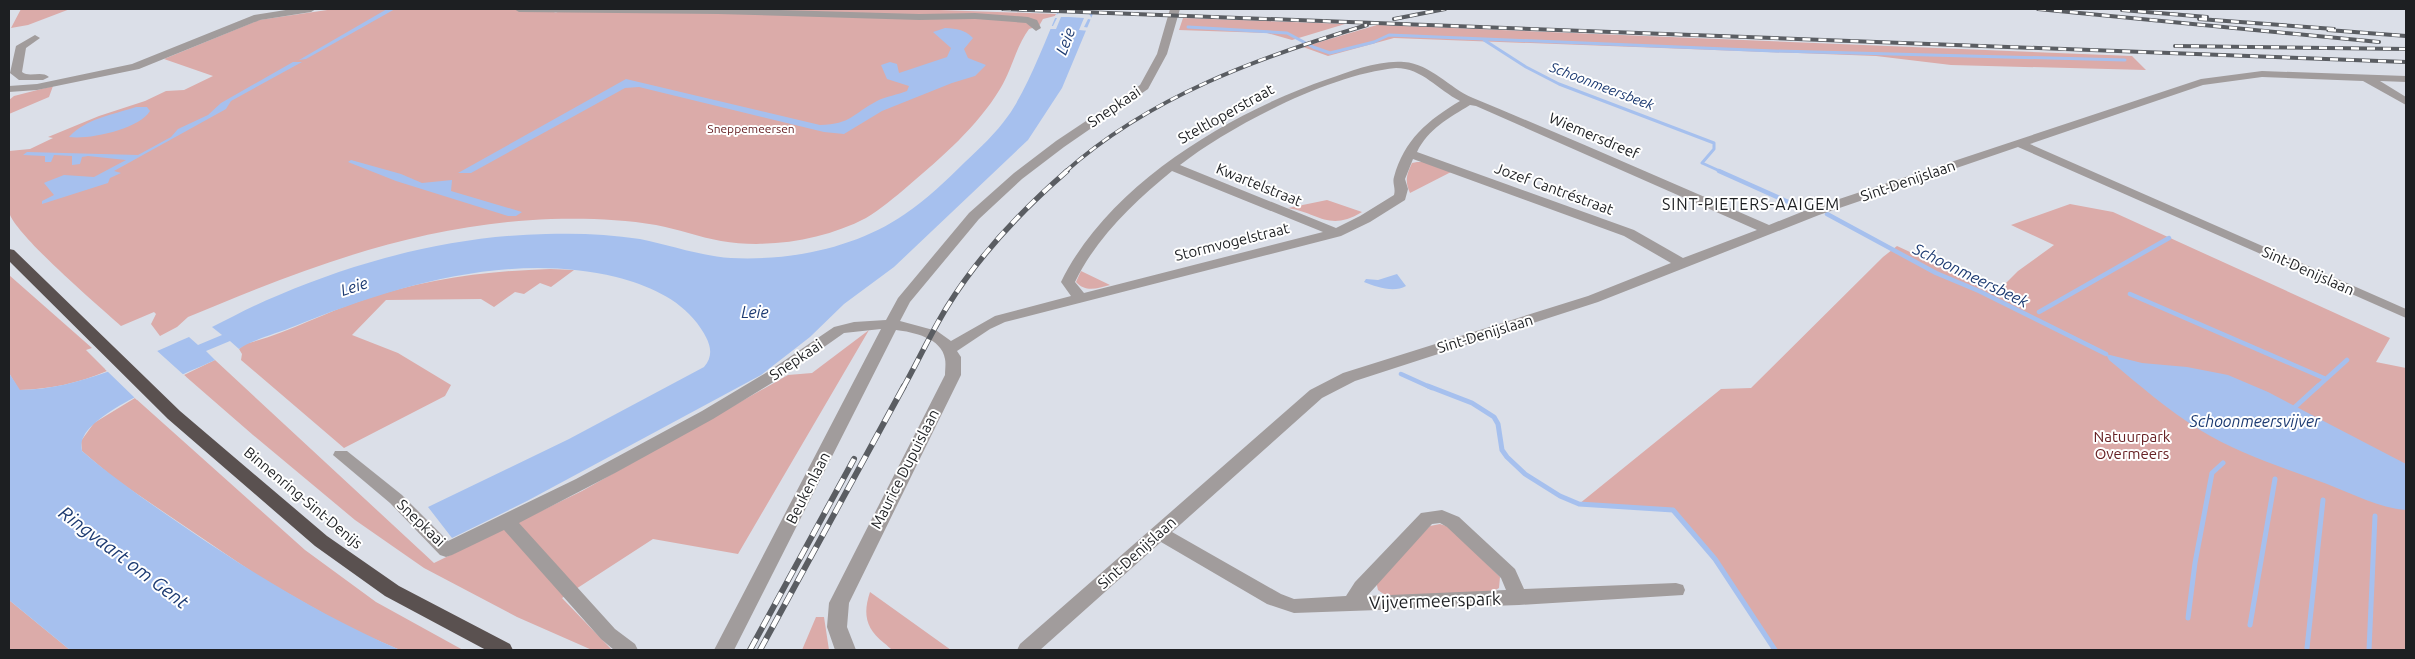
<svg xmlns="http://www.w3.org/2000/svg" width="2415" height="659" viewBox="0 0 2415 659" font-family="Ubuntu,sans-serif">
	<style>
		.green { fill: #dbaba9 }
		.water { fill: #a6c0ee }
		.pier { fill: #dbdfe8 }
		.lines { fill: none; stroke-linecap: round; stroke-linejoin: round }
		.stream-far2 { stroke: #a6c0ee; stroke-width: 3 }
		.stream-far1 { stroke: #a6c0ee; stroke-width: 4.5 }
		.stream { stroke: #a6c0ee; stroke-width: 5 }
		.minor { fill: #a19c9c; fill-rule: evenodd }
		.highway { fill: #5a5150; fill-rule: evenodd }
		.rail-far2-casing { stroke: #5a5d62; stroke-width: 4 }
		.rail-far1-casing { stroke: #5a5d62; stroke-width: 5.5 }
		.rail-casing { stroke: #5a5d62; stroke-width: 6 }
		.rail-far2 { stroke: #fff; stroke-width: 2.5; stroke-dasharray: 8; stroke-linecap: butt }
		.rail-far1 { stroke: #fff; stroke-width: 4; stroke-dasharray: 11; stroke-linecap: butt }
		.rail { stroke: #fff; stroke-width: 4.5; stroke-dasharray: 13; stroke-linecap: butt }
		.labels { text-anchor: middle; stroke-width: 4; stroke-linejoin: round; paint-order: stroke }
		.far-park-label { font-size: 12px; fill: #672124; stroke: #fff }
		.far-water-label { font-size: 14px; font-style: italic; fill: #1d3b72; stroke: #fff }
		.street-label { font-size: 15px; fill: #1d1f22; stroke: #fff }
		.park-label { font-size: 15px; fill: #672124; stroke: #fff }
		.water-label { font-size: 16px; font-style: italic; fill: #1d3b72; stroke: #fff }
		.neighbourhood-label { font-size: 16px; letter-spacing: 1px; fill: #1d1f22; stroke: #fff }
		.near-street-label { font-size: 18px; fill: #1d1f22; stroke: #fff }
		.near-water-label { font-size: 19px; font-style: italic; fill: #1d3b72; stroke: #fff }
	</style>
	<rect width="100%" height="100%" fill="#dbdfe8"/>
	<path class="green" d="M21 9H70L28 25 11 28Z
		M334 9H562L554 13 569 9H911L1056 14 1055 16 1043 19 1039 26 1029 29C1016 46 1012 70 1000 89 977 127 942 157 908 186 895 197 881 209 866 218 824 240 768 249 721 241 699 237 678 229 656 225 622 219 585 218 551 219 419 224 307 267 188 317L177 327 160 336 151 324 156 314 154 312 121 326C100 307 14 234 9 212 5 197 9 167 9 151L30 149 53 138 48 137 99 116 145 101 166 91 184 90 213 76 164 59 259 20Z
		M1183 18 1345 24 1292 40 1267 33 1179 30Z
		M1377 25 2132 56 2146 70 1951 65 1876 56 1394 38 1328 56 1303 47Z
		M53 86 49 97 9 114V100L14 96Z
		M1417 162H1424L1451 172 1410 193C1405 181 1406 176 1412 163Z
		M1327 200 1362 212C1329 232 1319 213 1288 208Z
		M2070 204 2113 212 2390 338 2376 362 2406 368V650H1769L1772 648 1717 565 1674 510 1579 504 1721 389 1751 388 1883 257 1897 246 1997 292 2018 271 2054 245 2011 225Z
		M550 269 574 270 551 287 540 283 524 294 515 292 494 307 481 299 386 300 352 335 398 353 451 385 445 396 344 448 241 360 242 354 239 349 245 344C286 334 323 313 363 300 424 279 486 271 550 269Z
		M1081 271 1110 285C1098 288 1086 293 1076 282Z
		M9 275 92 348 86 350 107 371C78 383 52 389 19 390L9 373Z
		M869 330 738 554 653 539 562 598 612 650H592L517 617 424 568 355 520 253 435 184 375 215 360 434 563 582 491 788 375 812 373Z
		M135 398 305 550 376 602 463 650H400L349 628 261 578 115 479 82 451 81 441 94 423Z
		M1440 524 1449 527 1500 577 1499 588 1488 594 1389 598 1378 590 1376 581 1430 526Z
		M870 592 951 650C940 650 902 653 893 650 890 649 887 645 884 643 865 628 863 613 870 592Z
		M9 600 70 650H9Z
		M816 617H824L829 650H802Z"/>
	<path class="water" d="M387 9H395L306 59 299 60Z
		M1059 9H1095L1062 88 1028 140 894 267 844 304 810 337 761 375 527 501 452 538 428 507 569 439 704 367C717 352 707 337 697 323 678 298 647 285 616 277 509 251 394 286 295 326 278 333 254 339 239 349L230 341 206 351 215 360C183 375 100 407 84 436 81 441 81 445 82 451 117 481 154 506 192 532 259 577 326 618 400 650H70L9 600V373L20 390C81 389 133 361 189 337L198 345 222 335 212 327C234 316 256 304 279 295 363 259 455 236 546 234 577 233 609 234 640 239 670 245 700 256 731 258 790 261 856 248 905 214 927 199 946 181 965 162 980 148 996 133 1008 116 1028 88 1045 41 1059 9Z
		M945 28C957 29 964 29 973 38L964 49 968 58 986 65 975 76 952 83 882 111 844 134 824 132 639 87 625 88 471 173H458L626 79 820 125C852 124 852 114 877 101 886 96 898 95 907 91L909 86 887 79 881 65 890 62 897 64 899 73 947 57 951 48 933 32Z
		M293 62H302L231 101 226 109 114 171 121 173 110 178 108 183 42 204V201L54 195 44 183 46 182 64 175 94 177 126 160 88 156 82 157 80 164 72 165V156L54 155 51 162H45V156L23 155 27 152 138 155 171 137 178 129 208 115 221 103Z
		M136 107H147L150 111C139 129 89 140 69 137 87 118 112 115 136 107Z
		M351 160 401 174 422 183 452 180 451 191 522 212 516 216H508L396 181 348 162Z
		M1397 274 1406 286C1394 293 1376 287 1364 282L1366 279 1378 280Z
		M2106 354 2142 363 2187 367 2228 375 2268 392 2406 464V510C2379 508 2353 494 2327 484 2285 468 2239 454 2200 430 2168 410 2139 385 2109 360Z"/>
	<path class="pier" d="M1056 9H1097L1095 14H1089L1093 20 1088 19 1084 27 1090 28 1089 31 1079 30 1084 18 1069 17H1061L1056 29H1047L1048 26H1053L1057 18H1052L1059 13H1054Z
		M155 349 186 377 137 400 105 369Z"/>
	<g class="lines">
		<path class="stream-far2" d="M1188 27 1287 33 1313 47 1330 53 1374 42 1389 35 1774 51 2125 60
			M1484 40 1526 67 1559 84 1714 143V149L1702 163 1722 172"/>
		<path class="stream-far1" d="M1719 171 1795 205
			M1827 214 1936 273 1979 291 2106 354
			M2130 294 2326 379
			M2039 312 2169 238
			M1401 374 1432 388
			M2316 388 2347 360"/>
		<path class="stream" d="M1428 386 1472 403 1494 417 1498 424 1502 450 1507 457 1525 474 1560 496 1579 504 1673 510 1715 559 1775 650
			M2295 407 2318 386
			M2188 618 2195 563 2212 473 2223 463
			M2250 625 2275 479
			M2307 648 2323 500
			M2369 650 2375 516"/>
		<path class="minor" d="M292 9H316L311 12 260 20 139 69 37 90 9 92V86L37 84 132 64 254 15Z
			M514 9H745L919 14 975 13 1028 17 1037 20 1041 28 1036 31 1026 23 975 19 919 20 718 14 519 12Z
			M1170 9H1180L1167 54 1148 89 1064 147 1022 179 979 219 910 302 900 321 937 331 951 341 995 316 1071 296 1061 282C1108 185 1229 113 1328 79 1351 71 1379 60 1404 62 1431 64 1449 88 1473 98 1572 139 1670 182 1769 225L1809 209 2201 79 2262 71 2406 76V82L2380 81 2406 97V105L2363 81 2262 77 2203 85 2030 144 2406 309V318L2018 147 1819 215 1598 302 1355 381 1322 398 1172 532 1281 594 1294 599 1346 596 1355 582 1421 513 1442 510 1459 517 1515 569 1524 589 1676 583 1683 585 1685 590 1683 595 1519 605 1294 613 1267 604 1161 542 1040 650H1017L1020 644 1310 390 1343 373 1588 296 1671 263 1624 236 1413 159 1405 179 1408 189 1405 200 1370 222 1341 236 1005 322 990 329 957 351 961 357V375L849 603 847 627 856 650H835L827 627 829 603 945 375C945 370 946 364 945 359 942 338 913 332 896 330L734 650H714L881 329 844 333 780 378 713 419 615 473 519 523 615 629 635 644 638 650H614L601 639 504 530 452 555 446 557 440 555 390 503 333 455 335 451H347L402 495 448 541 576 479 702 411 769 371 834 327 854 322 886 320 898 298 969 213 1014 173 1056 141 1140 85 1157 54ZM1396 68C1422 68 1438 90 1460 101 1428 120 1404 140 1394 177 1392 183 1396 188 1394 195L1360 216 1336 228 1180 165C1231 125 1331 74 1396 68ZM1470 105 1476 106 1757 230 1683 258 1634 230 1417 152C1428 129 1449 118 1470 105ZM1172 171 1323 232 1084 293 1075 282C1096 238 1135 201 1172 171ZM1440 523 1447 527 1501 578 1506 590 1367 596 1432 524Z
			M35 35 40 38 26 48 22 72C30 78 41 70 49 77L43 80H19L10 73 16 46Z"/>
		<path class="highway" d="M9 249 14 250 180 411 327 536 399 586 510 644 513 650H486L385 596 315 546 168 419 9 261Z"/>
		<defs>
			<path id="rail-far2" d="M1003 9 2406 62
				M2038 9 2379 42
				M2122 10 2207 17
				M1394 19 1445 9
				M2199 19 2334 29
				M2328 30 2406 36
				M2175 46 2406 49
				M1065 172C1150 96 1260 57 1367 25"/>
			<path id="rail-far1" d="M903 388C918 361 931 333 947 307 979 255 1021 211 1067 171"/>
			<path id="rail" d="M750 650 854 459
				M760 650 904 386"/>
		</defs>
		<use href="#rail-far2" class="rail-far2-casing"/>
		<use href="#rail-far1" class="rail-far1-casing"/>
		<use href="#rail" class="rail-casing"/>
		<use href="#rail-far2" class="rail-far2"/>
		<use href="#rail-far1" class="rail-far1"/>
		<use href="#rail" class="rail"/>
	</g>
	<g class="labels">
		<g class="far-park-label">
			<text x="751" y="133">Sneppemeersen</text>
		</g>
		<g class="far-water-label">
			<text transform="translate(1602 86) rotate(21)" y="5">Schoonmeersbeek</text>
		</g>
		<g class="street-label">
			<text transform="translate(1114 107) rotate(-34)" y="5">Snepkaai</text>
			<text transform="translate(1226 114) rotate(-29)" y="5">Steltloperstraat</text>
			<text transform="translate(1594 136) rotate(23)" y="5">Wiemersdreef</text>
			<text transform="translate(1908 181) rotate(-19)" y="5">Sint-Denijslaan</text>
			<text transform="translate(1259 185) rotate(22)" y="5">Kwartelstraat</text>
			<text transform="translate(1554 189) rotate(20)" y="5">Jozef Cantréstraat</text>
			<text transform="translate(1232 242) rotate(-14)" y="5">Stormvogelstraat</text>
			<text transform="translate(2308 271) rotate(24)" y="5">Sint-Denijslaan</text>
			<text transform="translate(1485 334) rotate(-17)" y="5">Sint-Denijslaan</text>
			<text transform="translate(796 360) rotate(-34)" y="5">Snepkaai</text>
			<text transform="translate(905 469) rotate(-63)" y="5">Maurice Dupuislaan</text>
			<text transform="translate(808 488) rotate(-63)" y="5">Beukenlaan</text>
			<text transform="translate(303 498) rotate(40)" y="5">Binnenring-Sint-Denijs</text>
			<text transform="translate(421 523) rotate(44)" y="5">Snepkaai</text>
			<text transform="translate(1137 553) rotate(-42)" y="5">Sint-Denijslaan</text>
		</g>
		<g class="park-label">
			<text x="2132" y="442">Natuurpark<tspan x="2132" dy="17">Overmeers</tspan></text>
		</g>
		<g class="water-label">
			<text transform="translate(1065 41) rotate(-69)" y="6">Leie</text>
			<text transform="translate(1971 275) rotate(26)" y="6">Schoonmeersbeek</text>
			<text transform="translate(354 286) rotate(-18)" y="6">Leie</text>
			<text x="755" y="318">Leie</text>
			<text x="2255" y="427">Schoonmeersvijver</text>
		</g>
		<g class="neighbourhood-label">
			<text x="1751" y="210">SINT-PIETERS-AAIGEM</text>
		</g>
		<g class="near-street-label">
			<text transform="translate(1435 601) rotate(-2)" y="6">Vijvermeerspark</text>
		</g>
		<g class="near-water-label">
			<text transform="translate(124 557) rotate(37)" y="7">Ringvaart om Gent</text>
		</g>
	</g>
	<rect width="2415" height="659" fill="none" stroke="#1d1f22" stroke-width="20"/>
</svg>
